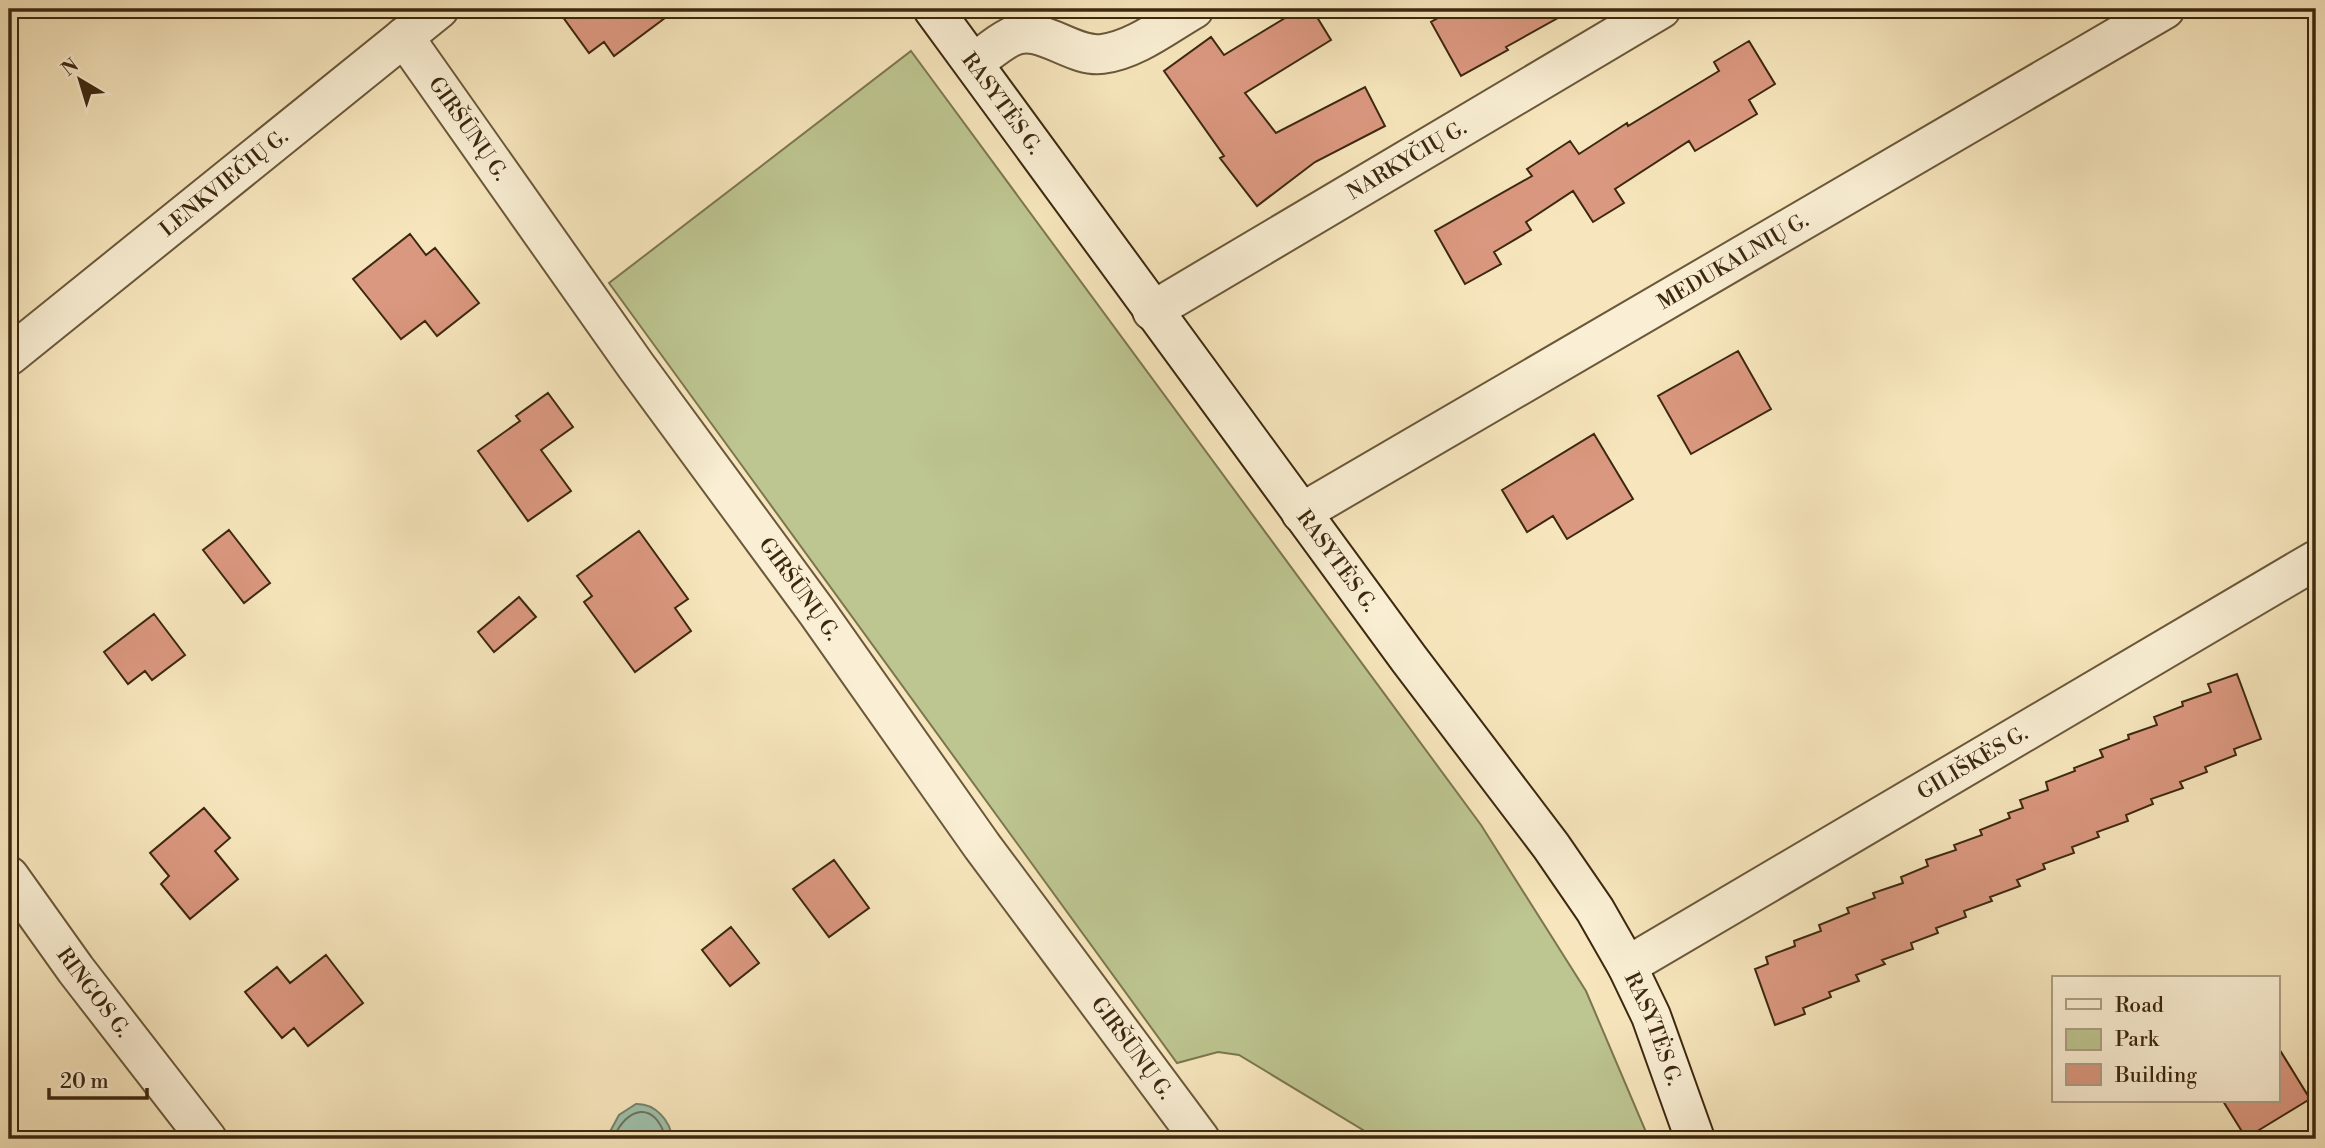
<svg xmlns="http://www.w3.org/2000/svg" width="2325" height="1148" viewBox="0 0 2325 1148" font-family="'Libre Bodoni',serif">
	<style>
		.green { fill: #bdc590; stroke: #7c7650; stroke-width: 2 }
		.water { fill: #9ec0aa; stroke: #77836c; stroke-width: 2 }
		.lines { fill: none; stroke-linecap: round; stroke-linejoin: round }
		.shore { stroke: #6d745c; stroke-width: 2 }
		.building { fill: #db9880; stroke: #3c280f; stroke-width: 2 }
		.minor-casing { stroke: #6b583a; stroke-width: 42 }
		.secondary-casing { stroke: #3c280f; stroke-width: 42 }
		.minor { stroke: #faefd4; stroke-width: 38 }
		.secondary { stroke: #faefd4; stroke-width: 38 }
		.labels { text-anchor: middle; stroke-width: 6; stroke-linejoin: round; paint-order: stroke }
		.street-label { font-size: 21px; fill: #3c280f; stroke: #faefd4 }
	</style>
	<rect width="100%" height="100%" fill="#f7e6bd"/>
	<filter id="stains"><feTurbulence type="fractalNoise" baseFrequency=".00286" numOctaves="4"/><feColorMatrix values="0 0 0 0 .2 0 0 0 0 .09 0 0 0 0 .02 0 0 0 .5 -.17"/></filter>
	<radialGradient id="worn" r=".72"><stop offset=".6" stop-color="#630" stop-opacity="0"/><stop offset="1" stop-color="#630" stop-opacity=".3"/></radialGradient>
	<path class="green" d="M911 51 1481 825 1586 991 1646 1132 1632 1139H1378L1239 1055 1218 1052 1177 1063 609 283Z"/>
	<path class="water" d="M636 1104C655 1103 671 1121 672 1139H606L619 1115Z"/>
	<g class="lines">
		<path class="shore" d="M613 1139C627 1106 655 1100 666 1139"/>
	</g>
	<path class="building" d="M557 9H677L614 56 604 42 589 53Z
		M1300 9H1312L1331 40 1245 93 1276 133 1365 87 1385 126 1315 162 1257 206 1220 158 1224 156 1164 71 1211 37 1224 55Z
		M1454 9H1574L1506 47 1508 50 1461 76 1431 22Z
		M1749 41 1775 84 1749 100 1757 114 1695 151 1689 141 1615 189 1624 203 1593 222 1573 191 1526 222 1531 230 1494 252 1501 264 1465 284 1435 231 1532 176 1527 169 1570 141 1579 154 1627 123 1628 126 1719 71 1714 62Z
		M410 234 426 255 435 248 479 303 437 336 425 321 401 339 353 279Z
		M1738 351 1771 409 1691 454 1658 396Z
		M548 393 573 427 541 450 571 491 528 521 478 451 520 421 516 416Z
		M1594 434 1633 499 1567 539 1553 516 1527 532 1502 490Z
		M229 530 270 583 244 603 203 550Z
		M639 531 688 599 675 608 691 631 635 672 584 602 592 596 577 576Z
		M519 597 536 617 494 652 478 632Z
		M154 614 185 655 152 680 145 671 128 684 104 652Z
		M2237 674 2261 739 2234 749 2236 755 2205 767 2207 772 2180 782 2183 788 2151 799 2153 804 2126 815 2128 821 2097 832 2099 837 2072 847 2074 853 2043 864 2045 869 2017 880 2020 886 1990 897 1992 901 1964 911 1966 917 1936 928 1938 933 1911 943 1913 949 1882 960 1885 964 1856 975 1859 981 1829 992 1831 997 1803 1008 1805 1014 1775 1025 1755 969 1768 964 1766 957 1795 946 1794 941 1821 931 1819 925 1849 913 1847 908 1875 898 1873 893 1903 883 1901 877 1928 866 1926 860 1956 850 1954 845 1982 835 1980 830 2010 818 2008 813 2023 808 2020 800 2048 790 2046 782 2075 771 2074 768 2103 757 2100 750 2129 739 2128 735 2157 725 2154 717 2183 706 2182 702 2211 692 2208 684Z
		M204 808 230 838 215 851 238 879 190 919 161 884 169 876 150 853Z
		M834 860 869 908 829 937 793 889Z
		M731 927 759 963 730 986 702 950Z
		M326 955 363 1003 308 1046 294 1028 282 1038 245 992 277 967 290 983Z
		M2278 1047 2310 1099 2246 1138 2223 1101H2278Z"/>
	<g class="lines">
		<defs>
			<g id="minor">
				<path id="s1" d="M404 37 636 366 817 612 982 846 1200 1139"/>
				<path d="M974 63C985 55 997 44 1009 38 1039 21 1071 58 1102 54 1135 50 1166 25 1194 9"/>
				<path id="s2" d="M1152 311 1661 9"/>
				<path id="s3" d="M9 356 439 9"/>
				<path id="s4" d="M1301 513 2165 9"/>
				<path id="s5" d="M9 876 76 970 207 1139"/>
				<path id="s6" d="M1627 966 2316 560"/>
			</g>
			<g id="secondary">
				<path id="s7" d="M933 9 1409 659 1551 846 1595 910 1627 966 1651 1016 1695 1139"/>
			</g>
		</defs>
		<use href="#minor" class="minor-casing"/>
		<use href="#secondary" class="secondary-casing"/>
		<use href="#minor" class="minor"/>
		<use href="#secondary" class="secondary"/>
	</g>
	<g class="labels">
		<g class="street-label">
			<text dy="7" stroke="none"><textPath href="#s7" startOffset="117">RASYTĖS G.</textPath></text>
			<text dy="7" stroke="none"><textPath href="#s1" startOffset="112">GIRŠŪNŲ G.</textPath></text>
			<text dy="7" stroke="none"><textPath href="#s2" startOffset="296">NARKYČIŲ G.</textPath></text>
			<text dy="7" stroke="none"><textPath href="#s3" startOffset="276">LENKVIEČIŲ G.</textPath></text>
			<text dy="7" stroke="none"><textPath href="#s4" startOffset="500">MEDUKALNIŲ G.</textPath></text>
			<text dy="7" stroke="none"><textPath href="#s7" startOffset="684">RASYTĖS G.</textPath></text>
			<text dy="7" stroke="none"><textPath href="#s1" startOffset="679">GIRŠŪNŲ G.</textPath></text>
			<text dy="7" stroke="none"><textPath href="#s6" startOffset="401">GILIŠKĖS G.</textPath></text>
			<text dy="7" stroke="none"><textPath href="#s5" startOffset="144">RINGOS G.</textPath></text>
			<text dy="7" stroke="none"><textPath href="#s7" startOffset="1251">RASYTĖS G.</textPath></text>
			<text dy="7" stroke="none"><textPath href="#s1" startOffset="1246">GIRŠŪNŲ G.</textPath></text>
		</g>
	</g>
	<rect width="2325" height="1148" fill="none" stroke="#f7e6bd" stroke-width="35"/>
	<rect x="10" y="10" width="2304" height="1127" fill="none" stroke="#3c280f" stroke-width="3.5"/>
	<rect x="18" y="18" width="2290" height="1113" fill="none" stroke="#3c280f" stroke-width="2"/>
	<rect x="2052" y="976" width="228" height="126" fill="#faefd4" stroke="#ae9f85" stroke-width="2"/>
	<rect x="2066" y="999" width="35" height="10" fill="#faefd4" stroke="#ae9f85" stroke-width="2"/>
	<text x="2115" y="1012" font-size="21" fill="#3c280f">Road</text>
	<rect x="2066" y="1029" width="35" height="21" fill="#bdc590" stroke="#ae9f85" stroke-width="2"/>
	<text x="2115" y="1046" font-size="21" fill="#3c280f">Park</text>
	<rect x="2066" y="1064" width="35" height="21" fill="#db9880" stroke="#ae9f85" stroke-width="2"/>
	<text x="2115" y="1082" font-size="21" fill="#3c280f">Building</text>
	<g transform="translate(80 80) rotate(322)" stroke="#faefd4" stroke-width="5" paint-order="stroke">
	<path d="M0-5L12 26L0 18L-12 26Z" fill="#3c280f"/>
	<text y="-10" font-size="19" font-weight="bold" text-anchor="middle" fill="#3c280f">N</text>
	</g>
	<path d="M49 1088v10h98v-10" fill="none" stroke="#3c280f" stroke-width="3.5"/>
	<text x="60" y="1088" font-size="21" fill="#3c280f" stroke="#faefd4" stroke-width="5" paint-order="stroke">20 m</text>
	<rect width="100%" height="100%" filter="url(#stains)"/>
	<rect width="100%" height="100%" fill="url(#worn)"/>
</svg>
